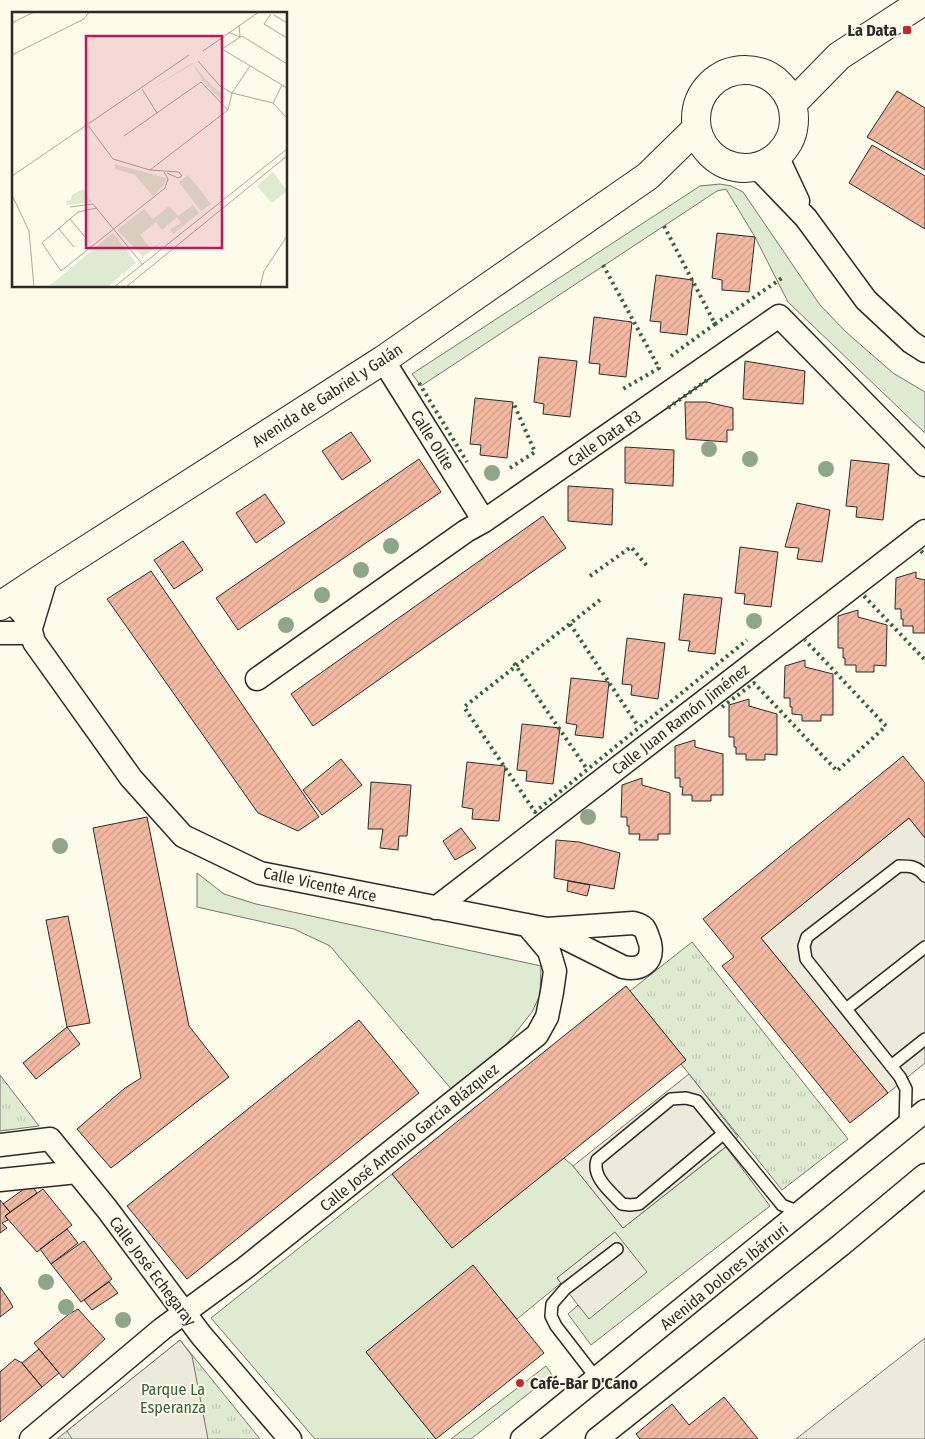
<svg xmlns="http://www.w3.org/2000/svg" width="925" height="1439" viewBox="0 0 925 1439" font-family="'Fira Sans Condensed',sans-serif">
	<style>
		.green { fill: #deebd1; stroke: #74746e }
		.park { fill: url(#park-tufts); stroke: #74746e }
		.parking { fill: #eceadb; stroke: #74746e }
		.building { fill: url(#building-hatch); stroke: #2b2b2b }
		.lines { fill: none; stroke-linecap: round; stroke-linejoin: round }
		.lane-casing { stroke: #2b2b2b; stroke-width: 14 }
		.street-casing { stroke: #2b2b2b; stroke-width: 25 }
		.secondary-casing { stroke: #2b2b2b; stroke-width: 30 }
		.lane { stroke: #fdfbea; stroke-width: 11 }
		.street { stroke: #fdfbea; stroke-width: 22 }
		.secondary { stroke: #fdfbea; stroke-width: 28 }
		.hedge { stroke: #34623c; stroke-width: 4; stroke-dasharray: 2.5 4; stroke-linecap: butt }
		.tree { fill: #8ea78a }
		.poi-dot { fill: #c62828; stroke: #fdfbea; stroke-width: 2 }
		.labels { text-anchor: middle; stroke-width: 4; stroke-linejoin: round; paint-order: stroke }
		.poi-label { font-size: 16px; font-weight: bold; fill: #2b2b2b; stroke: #fdfbea; text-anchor: end }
		.street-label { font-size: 16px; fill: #2b2b2b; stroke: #fdfbea }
		.park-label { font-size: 16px; fill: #34623c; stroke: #fdfbea }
		.inset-road { fill: none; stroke: #a9a89e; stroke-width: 1 }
		.view { fill: #c2185b; fill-opacity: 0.15; stroke: #c2185b; stroke-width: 2.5 }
		.inset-edge { fill: none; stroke: #2b2b2b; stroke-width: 2.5 }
	</style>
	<defs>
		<pattern id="park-tufts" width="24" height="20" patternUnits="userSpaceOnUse" patternTransform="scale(1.25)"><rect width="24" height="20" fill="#deebd1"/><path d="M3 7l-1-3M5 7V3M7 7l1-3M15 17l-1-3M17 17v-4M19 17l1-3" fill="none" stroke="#bfcab4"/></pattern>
		<pattern id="building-hatch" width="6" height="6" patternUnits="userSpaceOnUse" patternTransform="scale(1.25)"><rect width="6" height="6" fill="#f2b8a0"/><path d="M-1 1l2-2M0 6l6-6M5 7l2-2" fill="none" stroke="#d09e8a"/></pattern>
	</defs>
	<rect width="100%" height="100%" fill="#fdfbea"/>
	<path class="green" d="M720 184 731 186 743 192 820 305 846 332 893 373 925 392V433L788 302 755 237 726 189 717 191 421 386 412 374 700 186Z
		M197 873 224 894 256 904 541 966 540 995 532 1012 501 1051 452 1090 330 946 294 929 197 907Z
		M726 1147 770 1206 591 1345 568 1314 578 1305 589 1318 615 1232 557 1278 561 1283 517 1319 473 1266 366 1352 436 1439H315L211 1318 392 1174 564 1158 573 1166 623 1228Z
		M546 1366 552 1375 471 1439H451Z"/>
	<path class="park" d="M692 942 848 1139 782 1190 681 1064 686 1060 630 991Z
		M0 1075 39 1126 0 1131Z
		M180 1340 260 1439H57Z"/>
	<path class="parking" d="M909 818 925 838V1063L888 1093 761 938Z
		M689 1074 738 1137 623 1228 573 1166Z
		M615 1232 647 1272 589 1319 557 1278Z
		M925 1338V1439H796Z
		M180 1340 192 1356 208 1439H72L67 1431Z"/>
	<path class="building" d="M897 91 925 108V170L867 137Z
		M872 145 925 176V229L849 183Z
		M717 233 755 237 749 292 722 290V280L712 278Z
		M656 275 693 280 687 335 660 332 661 322 650 321Z
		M594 317 632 322 626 377 599 374 600 364 589 363Z
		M539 357 577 361 570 417 543 414 544 404 534 402Z
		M745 361 805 371 803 404 743 399Z
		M475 398 513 402 507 458 480 455 481 445 470 444Z
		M685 402H707L733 408V430H727V442L686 439Z
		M351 432 371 461 342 480 322 451Z
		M625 447 674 450 673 486 625 483Z
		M419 459 441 492 238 630 216 598Z
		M851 460 889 464 883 520 856 517 857 507 846 506Z
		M568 486 613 489 612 525 568 521Z
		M265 494 285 523 256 543 236 513Z
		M797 503 830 510 822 562 797 559 799 548 785 547Z
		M543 516 566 548 313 726 291 694Z
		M183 541 203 570 174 589 154 560Z
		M740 547 778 552 771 607 744 604 745 594 735 593Z
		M151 571 319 817 298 831 258 813 107 599Z
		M916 572V578L925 580V633H913V626H903V619H901V609H895L896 578Z
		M684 594 722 598 715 654 688 651 690 641 679 640Z
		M858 610V617L887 625 886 666 874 665V672H856V665H845V658H843V648H838V616Z
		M627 638 665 643 658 699 631 695 632 685 622 684Z
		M805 660V667L833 674V715H821V721H802V715L792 714V707H790V698H784L785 666Z
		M571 678 609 682 603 738 575 735 577 725 566 723Z
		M749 699V706L777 714V755L765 754V760H746V754H736V747H734V737H729V705Z
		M522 724 560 728 553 784 526 781 527 771 517 770Z
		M695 740V747L723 754V795H711V801H692V795H682L683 787H680V778H675V746Z
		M903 756 925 783V838L909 818 761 938 888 1093 850 1123 722 966 734 957 703 919Z
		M341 759 362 785 322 815 303 790Z
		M467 762 505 766 499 821 472 819 473 809 462 807Z
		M642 778V785L670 793V834H658V840H639L640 834H629V826H627V817H621L622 785Z
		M371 782 411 785 407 836H399L398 850 380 848 383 829H368Z
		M147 817 189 1026 229 1077 111 1168 77 1129 125 1088 141 1078 93 828Z
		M461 828 476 848 455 860 443 841Z
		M556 840 579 842 620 853 614 889 554 878Z
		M568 881 590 885 587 896 567 891Z
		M68 916 90 1023 67 1027 46 920Z
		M626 986 686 1060 452 1248 392 1174Z
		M359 1020 419 1093 187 1279 127 1206Z
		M67 1027 80 1044 36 1079 23 1063Z
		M31 1184 37 1193 10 1212 3 1204Z
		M43 1189 72 1225 37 1252 5 1216Z
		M0 1200 10 1212 5 1216 8 1220 2 1223 7 1228 0 1233Z
		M67 1229 78 1243 51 1264 40 1249Z
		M84 1241 112 1279 81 1302 51 1264Z
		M473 1265 544 1353 436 1439 366 1352Z
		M109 1282 118 1293 92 1310 84 1300Z
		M0 1287 9 1300 13 1307 0 1317Z
		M78 1309 105 1339 63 1378 34 1343 69 1314Z
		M39 1349 59 1373 42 1387 22 1363Z
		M15 1359 22 1363 42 1387 0 1422V1372Z
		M724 1397 758 1439H640L636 1434 672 1404 689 1425Z"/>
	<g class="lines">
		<defs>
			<path id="lane" d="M846 1009 925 947
				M891 1066 925 1039
				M905 1127 906 1089 900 1077 806 959 804 946 807 937 899 866C910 866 917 866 925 876
				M723 1134 639 1204 630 1205 622 1204C612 1193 591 1177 597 1160L671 1099 686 1098 697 1101 782 1205 802 1213
				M597 1379 556 1326 551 1316 552 1304 565 1289 617 1249"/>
			<path id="street" d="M777 156 798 201
				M757 167 806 218 866 300 911 342 925 351
				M383 360 484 521
				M8 601C26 612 29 622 34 642L131 778 183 836 260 873 547 929 633 923C637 924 641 925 644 928 647 932 648 938 650 943 654 962 641 971 623 967L547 929
				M31 628 47 575
				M0 633H22
				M257 679 466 531 484 521 779 316 925 465
				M436 908 925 531
				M0 1145 50 1139 107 1209 201 1335 290 1439
				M0 1180 77 1172
				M31 1439 162 1329 245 1268 537 1035 547 1017 552 992 555 971 549 951 527 925
				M522 1439 925 1111
				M597 1439 841 1245 925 1175"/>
			<path id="secondary" d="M696 119a49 49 0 1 1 98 0a49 49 0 1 1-98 0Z
				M792 104 839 56 925 0
				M0 606 47 575 383 360 648 176 696 129"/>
		</defs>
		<use href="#lane" class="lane-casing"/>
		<use href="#street" class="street-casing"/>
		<use href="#secondary" class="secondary-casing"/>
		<use href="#lane" class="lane"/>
		<use href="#street" class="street"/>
		<use href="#secondary" class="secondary"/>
		<path class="hedge" d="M664 226 715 324 671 356
			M603 265 659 368 623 389
			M715 324 782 278
			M419 383 467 462
			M668 408 710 378
			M510 468 535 452 513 402
			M921 551 925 555
			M590 576 631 547 647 566
			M864 596 925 660
			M600 600 464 707 535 812 747 640
			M570 624 638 726
			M514 663 587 769
			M722 707 754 683 837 771 886 726 805 640"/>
	</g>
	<g class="tree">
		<circle cx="709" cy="449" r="8"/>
		<circle cx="750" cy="459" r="8"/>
		<circle cx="826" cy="469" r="8"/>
		<circle cx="492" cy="473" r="8"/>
		<circle cx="391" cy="546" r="8"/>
		<circle cx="361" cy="570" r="8"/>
		<circle cx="322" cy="595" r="8"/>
		<circle cx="754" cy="621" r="8"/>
		<circle cx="286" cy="625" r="8"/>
		<circle cx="588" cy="817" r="8"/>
		<circle cx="60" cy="846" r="8"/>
		<circle cx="46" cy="1282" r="8"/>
		<circle cx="66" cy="1307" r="8"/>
		<circle cx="123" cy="1320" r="8"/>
	</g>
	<g class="poi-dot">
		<rect x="902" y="25" width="10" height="10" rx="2.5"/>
		<circle cx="520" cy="1383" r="5"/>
	</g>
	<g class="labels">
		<g class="poi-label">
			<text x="897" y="36">La Data</text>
			<text x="530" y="1389" text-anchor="start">Café-Bar D'Cano</text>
		</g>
		<g class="street-label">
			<text transform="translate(327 395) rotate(-33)" y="6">Avenida de Gabriel y Galán</text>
			<text transform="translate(604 438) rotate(-35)" y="6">Calle Data R3</text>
			<text transform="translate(433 440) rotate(58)" y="6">Calle Olite</text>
			<text transform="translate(680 719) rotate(-38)" y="6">Calle Juan Ramón Jiménez</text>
			<text transform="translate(320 884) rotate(12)" y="6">Calle Vicente Arce</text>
			<text transform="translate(409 1137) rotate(-39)" y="6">Calle José Antonio García Blázquez</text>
			<text transform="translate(153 1271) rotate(53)" y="6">Calle José Echegaray</text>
			<text transform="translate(724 1276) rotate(-39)" y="6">Avenida Dolores Ibárruri</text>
		</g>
		<g class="park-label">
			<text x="173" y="1395">Parque La<tspan x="173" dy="18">Esperanza</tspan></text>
		</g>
	</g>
	<g transform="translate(12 12)">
		<rect width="275" height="275" fill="#fdfbea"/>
		<path d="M180 51 199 73 213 84 212 90 190 68 181 52 135 79ZM103 152 154 166V170L141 184 123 163 103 157ZM261 160 275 179 260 191 245 174ZM181 193 187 201 161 222 158 217 169 211 165 205 150 218 144 210 128 223 139 237 155 226 131 245 105 218 132 197 141 207 157 194 166 204Z" fill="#deebd1"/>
		<path d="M176 163 199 192 189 199 167 170ZM71 177 80 190 55 193 53 189 59 188 60 183ZM101 221 124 251 95 275H36Z" fill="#deebd1"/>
		<path class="inset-road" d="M259 2 252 12 275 26M262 3 275 11M0 11 22 0M216 20 228 25 227 13M191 39 247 0M0 43 72 7 77 0M186 49 208 74 220 81 261 91 275 106M275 52 230 24 210 37 275 76M130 77 145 101M261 91 270 73M75 112 101 147 138 158 167 160 170 164 166 166 155 161M112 124 189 70 216 98M138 158 216 98 220 81 238 54M0 164 177 43M0 183 17 219 22 275M58 195 81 192 131 253M85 196 66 200 30 231 49 259 153 176 156 167 152 160M58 207 73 225M46 216 62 235M102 275 275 137M114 275 275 144M248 275 252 259 275 224"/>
		<path class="view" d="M74 24H210V236H74Z"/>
		<rect width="275" height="275" class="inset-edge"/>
	</g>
</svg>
